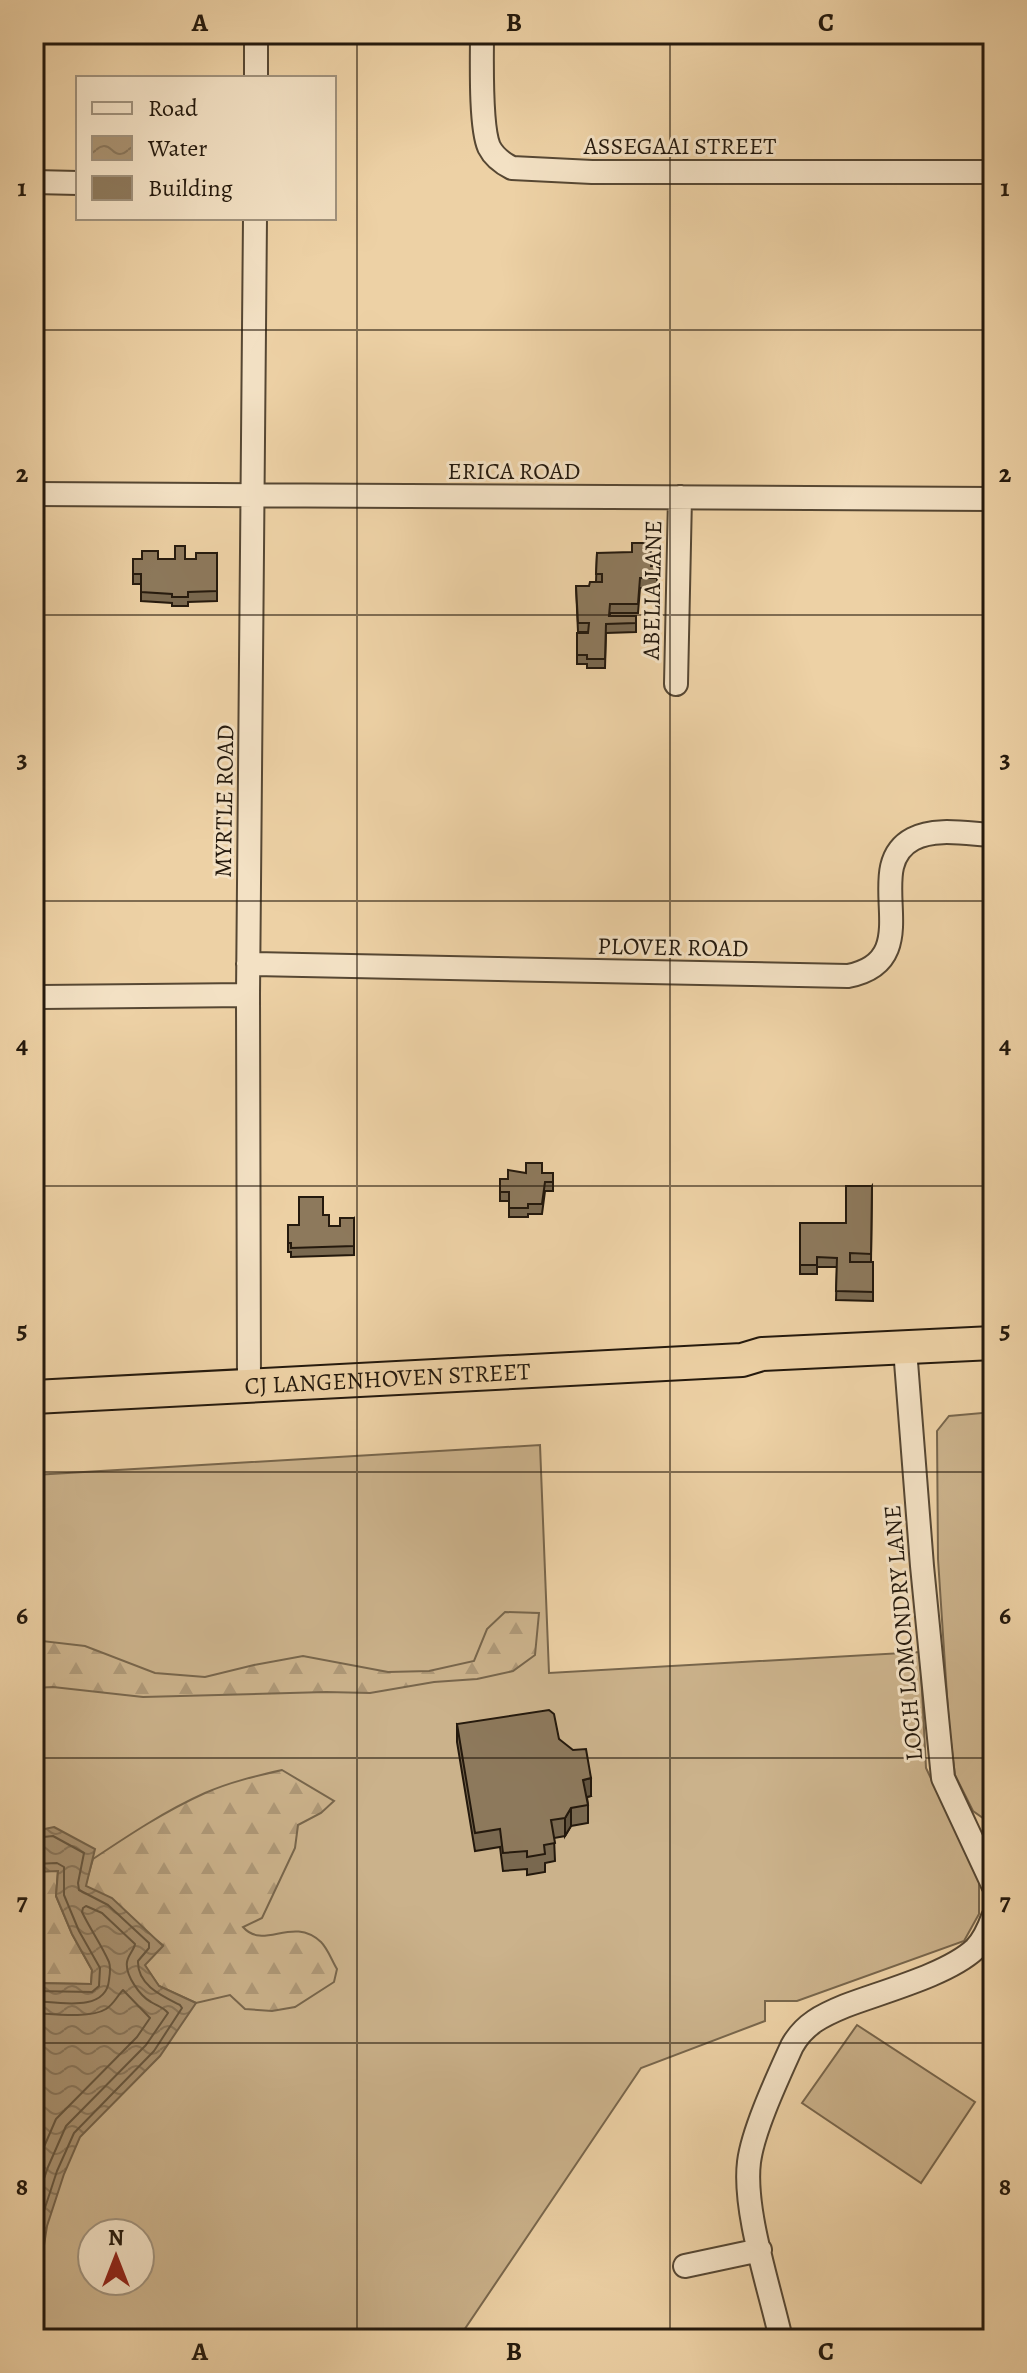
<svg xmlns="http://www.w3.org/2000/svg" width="1027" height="2373" viewBox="0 0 1027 2373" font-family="Alegreya,serif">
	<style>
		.grass { fill: #cbb28b; stroke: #78664c; stroke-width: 2; fill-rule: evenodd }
		.forest { fill: url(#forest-firs); stroke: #78664c; stroke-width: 2 }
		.water { fill: url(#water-waves); stroke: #746249; stroke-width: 2 }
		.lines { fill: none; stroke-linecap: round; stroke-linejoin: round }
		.shore { stroke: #66563f; stroke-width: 2 }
		.minor-casing { stroke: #564733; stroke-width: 26 }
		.highway-casing { stroke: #24190d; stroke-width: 36 }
		.minor { stroke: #f3e1c4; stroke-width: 22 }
		.highway { stroke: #edd1a5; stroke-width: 32 }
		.wall { fill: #79684f; stroke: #24190d; stroke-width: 2 }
		.shaded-wall { fill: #635540; stroke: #24190d; stroke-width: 2 }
		.building { fill: #8d795c; stroke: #24190d; stroke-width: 2 }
		.grid { fill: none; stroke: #24190d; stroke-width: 2; stroke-opacity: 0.55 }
		.labels { text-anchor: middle; stroke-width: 6; stroke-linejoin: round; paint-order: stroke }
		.street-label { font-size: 24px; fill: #24190d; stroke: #f3e1c4 }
		.neatline { fill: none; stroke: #24190d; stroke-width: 3 }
		.grid-label { font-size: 26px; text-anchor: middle; font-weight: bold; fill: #24190d }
	</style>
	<defs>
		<pattern id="forest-firs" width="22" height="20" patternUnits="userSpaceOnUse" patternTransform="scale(2)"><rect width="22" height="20" fill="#cbb28b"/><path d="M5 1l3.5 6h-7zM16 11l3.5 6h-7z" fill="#ae9877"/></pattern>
		<pattern id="water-waves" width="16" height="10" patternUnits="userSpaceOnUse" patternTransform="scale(2)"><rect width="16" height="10" fill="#a99271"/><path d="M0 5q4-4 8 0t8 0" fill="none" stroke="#89765b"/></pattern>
	</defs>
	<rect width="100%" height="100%" fill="#edd1a5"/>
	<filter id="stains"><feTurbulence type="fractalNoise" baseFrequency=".0025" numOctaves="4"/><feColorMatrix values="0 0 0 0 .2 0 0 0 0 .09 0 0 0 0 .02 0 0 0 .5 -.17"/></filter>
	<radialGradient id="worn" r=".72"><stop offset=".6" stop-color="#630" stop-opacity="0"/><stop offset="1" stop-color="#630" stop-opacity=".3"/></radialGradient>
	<path class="grass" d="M993 1412V1825L973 1811 955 1775 949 1726 938 1559 937 1431 949 1416Z
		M540 1445 549 1673 920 1652 926 1768 979 1880V1914L964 1941 797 2001H765V2021L641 2068 458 2339H34V1475ZM92 2233H140V2281H92Z
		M857 2025 975 2102 921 2183 802 2103Z"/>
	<path class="forest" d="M505 1612 539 1613 535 1655 513 1671 477 1679 434 1682 370 1693 326 1692 143 1697 53 1687 34 1688V1640L85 1646 155 1673 205 1677 254 1665 303 1656 388 1672 429 1671 474 1661 487 1629Z
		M282 1770 334 1801 321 1813 298 1825 295 1848 262 1918 243 1927C264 1951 292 1915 321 1942 328 1949 332 1961 337 1969L334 1982 295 2007 272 2011 245 2009 230 1995 196 2003 159 1986 144 1965 163 1945 85 1886 93 1859C129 1835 165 1811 205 1793 230 1782 256 1776 282 1770Z
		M58 1870 56 1896 72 1934 92 1970 91 1984 34 1983V1872Z"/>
	<path class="water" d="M54 1827 95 1849 86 1886 112 1898 163 1946 145 1965 159 1986 196 2003 160 2056 80 2137 64 2174 47 2226 39 2277 34 2283V1983L91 1984 92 1970 72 1934 56 1896 58 1871 34 1872V1831Z"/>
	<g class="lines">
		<path class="shore" d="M34 1838 53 1836 84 1853 78 1883 79 1890 108 1905 149 1943V1948L138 1961C137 1985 162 1996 180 2005L182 2008 154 2051 74 2133 57 2171 40 2223 34 2257
			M34 1864 57 1863 64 1867V1895L79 1931 100 1968 99 1986 92 1992 34 1991
			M34 2001C58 2002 106 2013 109 1980 110 1974 111 1968 109 1962 101 1944 90 1929 82 1912L83 1908 86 1906 102 1913 135 1944C134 1950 128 1955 127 1962 125 1975 140 1996 151 2002 157 2006 163 2007 168 2013L146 2045 66 2126 48 2167 34 2208
			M34 2013C53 2014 90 2019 106 2009 114 2004 117 1996 123 1990L150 2018 137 2037 56 2119 34 2170"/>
		<defs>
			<path id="minor" d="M482 34C482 60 480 126 489 147 494 157 502 163 512 168L592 172H993
				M256 78V34
				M34 182 78 183
				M34 494 993 499
				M676 684 680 497
				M248 964 848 976C931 960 858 868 913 839 935 827 969 834 993 835
				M41 997 248 995
				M905 1349 922 1566 943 1778 993 1885
				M249 1385 248 995 255 218
				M685 2266 760 2250
				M781 2339C770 2289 743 2211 749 2162 753 2130 778 2077 792 2046 804 2024 823 2015 845 2006 881 1992 947 1975 975 1949 983 1941 989 1928 993 1917"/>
			<g id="highway">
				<path id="s1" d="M34 1397 742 1360 762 1354 993 1343"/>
			</g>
		</defs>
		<use href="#minor" class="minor-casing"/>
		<use href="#highway" class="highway-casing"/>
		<use href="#minor" class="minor"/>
		<use href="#highway" class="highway"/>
	</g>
	<path class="wall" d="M217 553V601L188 602V606H172V603L141 601V584H133V559H196Z
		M597 553 651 566H657V588H640L638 613H610V616H636V632L606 633 605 668H587V664H577V633L588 632H578L576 586H589L596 582Z
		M526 1173H553V1191H545L542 1214H528V1217H509V1201H500V1179H508Z
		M872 1186 871 1262H873V1301L836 1300 837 1267H817V1274H800V1223H846Z
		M323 1215 329 1226H340L354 1218V1255L291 1257V1252H288V1225H299Z
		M457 1724 559 1739 591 1796 587 1797 588 1805V1823L571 1826 565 1836 554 1838 555 1861 545 1863V1872L527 1875V1869L503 1871 500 1847 475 1851 457 1742Z"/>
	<path class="shaded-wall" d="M591 1778V1796L583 1798V1780Z
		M571 1808V1826L565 1836V1818Z"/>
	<path class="building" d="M632 543H651V566H657V578H640L638 604H610L609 616H636V623L606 624 605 659H587V655H577V633H588L589 623H578L576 586H589L590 582H602V574H596L597 553 632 552Z
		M175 546H185V559H196V553H217V591L188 592V597H172V594L141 592V574H133V559H142V551H158V559H175Z
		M526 1163H542V1173H553V1182H545L542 1204H528V1208H509V1192H500V1179H508V1170L526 1173Z
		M846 1186H872L871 1254 850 1253V1262H873V1292L836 1291 837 1258 817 1257V1265H800V1223H846Z
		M299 1197H323V1215H329V1226H340V1218H354V1246L291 1248V1243H288V1225H299Z
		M549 1710 554 1714 559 1739 573 1750 586 1749 591 1778 583 1780 588 1805 571 1808 565 1818 551 1820 555 1843 544 1845 545 1854 527 1857V1851L503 1853 500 1829 475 1833 457 1724Z"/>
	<path class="grid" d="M357 34V2339M670 34V2339M34 330H993M34 615H993M34 901H993M34 1186H993M34 1472H993M34 1758H993M34 2043H993"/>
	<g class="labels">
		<g class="street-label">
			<text x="680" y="154">ASSEGAAI STREET</text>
			<text x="514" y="479">ERICA ROAD</text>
			<text transform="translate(652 590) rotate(-89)" y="8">ABELIA LANE</text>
			<text transform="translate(224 801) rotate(-89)" y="8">MYRTLE ROAD</text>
			<text transform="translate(673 947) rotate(1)" y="8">PLOVER ROAD</text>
			<text dy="8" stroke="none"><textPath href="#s1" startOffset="354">CJ LANGENHOVEN STREET</textPath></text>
			<text transform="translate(903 1633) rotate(-95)" y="8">LOCH LOMONDRY LANE</text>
		</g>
	</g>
	<rect width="1027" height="2373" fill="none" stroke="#edd1a5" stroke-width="88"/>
	<rect x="76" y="76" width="260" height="144" fill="#f3e1c4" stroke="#a0917b" stroke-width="2"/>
	<rect x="92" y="102" width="40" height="12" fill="#f3e1c4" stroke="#a0917b" stroke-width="2"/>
	<text x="148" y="116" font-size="24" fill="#24190d">Road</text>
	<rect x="92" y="136" width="40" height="24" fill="url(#water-waves)" stroke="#a0917b" stroke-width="2"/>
	<text x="148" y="156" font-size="24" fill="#24190d">Water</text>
	<rect x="92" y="176" width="40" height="24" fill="#8d795c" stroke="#a0917b" stroke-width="2"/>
	<text x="148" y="196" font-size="24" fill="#24190d">Building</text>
	<g transform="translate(116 2257)"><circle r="38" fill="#f3e1c4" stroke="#a0917b" stroke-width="2"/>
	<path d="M0-6L14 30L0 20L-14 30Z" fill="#8f2418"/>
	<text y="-12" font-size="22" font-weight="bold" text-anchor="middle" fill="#24190d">N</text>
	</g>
	<rect x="44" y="44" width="939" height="2285" class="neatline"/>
	<g class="grid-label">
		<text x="200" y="31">A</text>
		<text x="514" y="31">B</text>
		<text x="826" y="31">C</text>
		<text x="22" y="196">1</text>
		<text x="1005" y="196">1</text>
		<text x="22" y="482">2</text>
		<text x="1005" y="482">2</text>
		<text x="22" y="767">3</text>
		<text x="1005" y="767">3</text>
		<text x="22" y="1053">4</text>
		<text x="1005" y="1053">4</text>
		<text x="22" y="1338">5</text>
		<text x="1005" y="1338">5</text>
		<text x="22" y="1624">6</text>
		<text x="1005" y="1624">6</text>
		<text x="22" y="1910">7</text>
		<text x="1005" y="1910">7</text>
		<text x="22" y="2195">8</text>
		<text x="1005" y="2195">8</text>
		<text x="200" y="2360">A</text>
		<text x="514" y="2360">B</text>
		<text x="826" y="2360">C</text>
	</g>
	<rect width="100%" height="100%" filter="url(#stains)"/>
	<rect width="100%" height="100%" fill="url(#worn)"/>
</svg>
